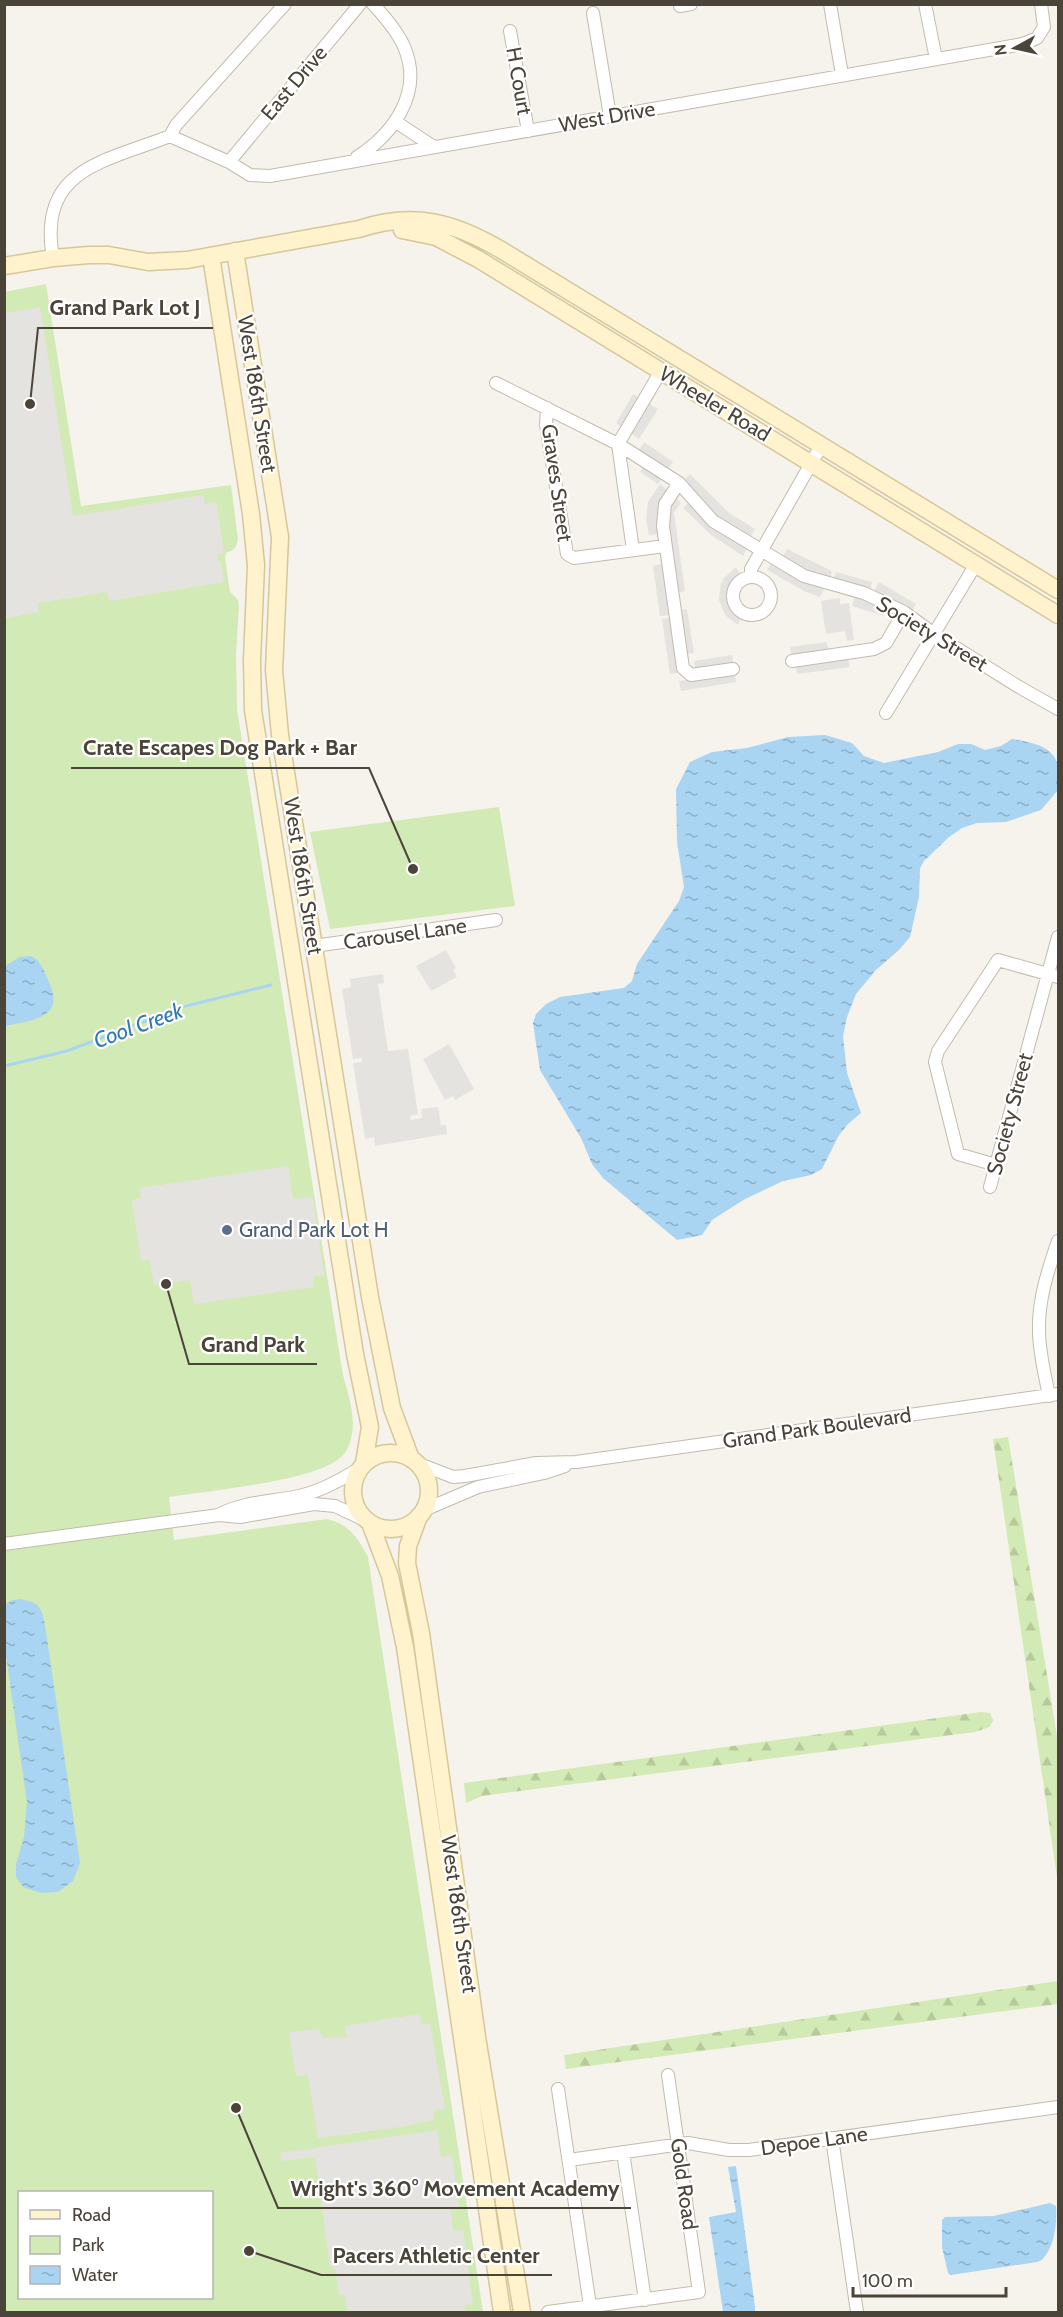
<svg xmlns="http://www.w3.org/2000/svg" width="1063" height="2317" viewBox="0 0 1063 2317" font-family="Cabin,sans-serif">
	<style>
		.forest { fill: url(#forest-firs) }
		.park { fill: #d2eab5; fill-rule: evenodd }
		.parking { fill: #e5e3e0 }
		.water { fill: url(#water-ripples) }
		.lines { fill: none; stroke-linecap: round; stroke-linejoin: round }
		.stream { stroke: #a9d4f2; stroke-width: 3 }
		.street-casing { stroke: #c2bbae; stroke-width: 14 }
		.secondary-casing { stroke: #d6c79b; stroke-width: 19 }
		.street { stroke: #fff; stroke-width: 12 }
		.secondary { stroke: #fff3cd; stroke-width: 16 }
		.service-dot { fill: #5c6f8a; stroke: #fff; stroke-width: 2 }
		.labels { text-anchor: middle; stroke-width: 4.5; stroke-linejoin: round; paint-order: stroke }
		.street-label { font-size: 21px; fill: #4b4439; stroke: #fff }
		.service-label { font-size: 21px; fill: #4e5e75; stroke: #fff; text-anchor: start }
		.water-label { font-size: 22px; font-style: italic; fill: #2e7ab2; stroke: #fff }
		.leader { fill: none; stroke: #4b4439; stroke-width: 2 }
		.callout-dot { fill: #4b4439; stroke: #fff; stroke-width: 2 }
		.callout-label { font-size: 22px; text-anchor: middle; font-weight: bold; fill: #4b4439; stroke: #fff; stroke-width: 4.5; stroke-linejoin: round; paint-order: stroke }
	</style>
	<defs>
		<pattern id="forest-firs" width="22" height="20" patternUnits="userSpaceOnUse" patternTransform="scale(1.5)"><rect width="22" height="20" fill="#d2eab5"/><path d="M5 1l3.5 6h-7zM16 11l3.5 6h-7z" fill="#b6ca9c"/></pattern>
		<pattern id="water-ripples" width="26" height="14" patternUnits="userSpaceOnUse" patternTransform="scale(1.5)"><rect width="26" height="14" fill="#a9d4f2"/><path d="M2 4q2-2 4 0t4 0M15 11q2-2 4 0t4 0" fill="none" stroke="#8caec5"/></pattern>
	</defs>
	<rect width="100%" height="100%" fill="#f6f3ec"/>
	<path class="forest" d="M1008 1437 1058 1742V1884L993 1439Z
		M981 1712 990 1713 993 1720 990 1727 975 1732 482 1796 466 1803 464 1783Z
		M1058 1981V2004L566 2069 564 2055Z"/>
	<path class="park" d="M46 284 81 506 231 485 238 539C237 547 234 550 226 553L225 558 230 592 238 600 239 606 236 654 237 709 342 1370C346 1389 356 1414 352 1434 351 1440 348 1450 343 1455 322 1481 205 1491 169 1497L174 1540 327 1519C349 1524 358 1538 368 1557L483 2312H5L4 292ZM20 2192H212V2298H20Z
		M499 807 515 906 330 929 310 832Z"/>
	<path class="parking" d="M40 307 73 516 204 495 205 504 216 502 224 553 217 555 218 562 221 561 224 582 109 601 107 592 38 603 39 612 5 618V313Z
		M633 394 658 409 639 439 616 423Z
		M644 442 673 462 658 484 640 472 649 457 639 450Z
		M690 474 729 513 755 529 751 536 753 538 743 556 711 535 683 508 689 502 677 488Z
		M660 484 681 503 674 513 685 591 677 593 679 610 687 609 694 653 676 655 678 673 670 674 662 619 669 618V615L660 616 653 566 661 564 657 534 649 535 646 519 648 502Z
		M787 549 832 571 830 578 833 579 836 572 872 582 871 589 874 591 879 582 916 604 909 616 888 609 884 616 852 606 854 598 824 589 820 597 806 592 767 570 778 552 783 556Z
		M736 567 740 574 729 585 727 598 729 607 741 618 738 625 725 615 719 600 720 588 723 579Z
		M840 598V604L849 603 854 640 847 641 845 631 826 634 821 601Z
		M827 642 830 661 848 658 850 667 797 674 796 667 793 668 790 647Z
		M732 655 736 682 681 691 679 681 697 678 694 661Z
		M446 950 456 968 453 970 457 977 431 991 416 966Z
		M383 974 384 983 378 984 388 1051 408 1049 418 1114 410 1116 411 1120 422 1118 421 1109 438 1107 441 1125H446L447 1134 375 1146 374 1137 365 1139 353 1063 362 1062V1058L353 1059 342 989 351 987 350 979Z
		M449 1044 474 1089 455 1100 453 1096 445 1100 423 1059Z
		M288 1166 293 1199 313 1197 324 1275 313 1277 314 1287 194 1304 190 1280 154 1285 150 1260 141 1261 132 1200 141 1198 140 1188Z
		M420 2014 422 2025 430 2023 445 2109 433 2110 434 2120 395 2128 318 2138 308 2075 296 2076 289 2032 319 2029 322 2038 347 2037 345 2026Z
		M437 2130 441 2157 452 2156 459 2207 450 2208 453 2231 463 2230 473 2304 464 2305 465 2312H347L345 2295H339L335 2267H330L315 2157 281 2161 280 2153Z"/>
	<path class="water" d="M825 735 852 743 864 756 884 763 938 752 958 744H971L985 750 1001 746 1012 739C1029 742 1054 745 1058 766 1060 773 1059 783 1058 790L1041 810 1006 822 977 823 962 828 949 837 924 861 920 868 919 897 910 937 899 950 876 970 856 994 847 1017 843 1036 847 1073 861 1113 848 1124 839 1135 822 1169 811 1175 783 1181 745 1199 712 1220 702 1235 677 1240 603 1178 592 1164 581 1138 540 1070 533 1023 536 1014 546 1004 560 997 624 988 632 981 637 964 679 901 684 887 677 842 676 789 690 762 712 752 747 748 788 737Z
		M31 956C41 961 44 971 49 982 66 1019 31 1020 5 1026V966L20 957Z
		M20 1599C40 1603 41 1606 45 1625L80 1863 73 1881 58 1892 41 1893 23 1887 16 1877V1864L24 1837 27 1802 5 1649 4 1605 13 1600Z
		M736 2166 755 2307V2312H723L709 2217 736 2212 728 2167Z
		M1050 2203 1056 2206C1057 2224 1055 2246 1042 2260L1037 2262 951 2275 948 2273 942 2247V2220L945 2217 994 2216Z"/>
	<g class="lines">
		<path class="stream" d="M4 1066 67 1051 182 1007 271 985"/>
		<defs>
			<path id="street" d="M830 4 842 75
				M925 4 936 59
				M680 6 691 4
				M593 13 610 116
				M510 31 528 131
				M396 122 434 147
				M170 136 229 162 250 175 270 176 1023 44 1037 38 1044 27 1041 4
				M357 157C392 135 423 94 405 49 399 33 385 17 373 4
				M229 162 360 4
				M53 258C37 168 105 162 170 136L176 125 285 4
				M496 383 618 444 679 483 713 521 804 576 864 593 904 612 934 634 1019 687 1058 709
				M547 408 546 425 567 554 574 558 665 546
				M679 483 665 504 663 526 683 668 691 675 733 669
				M633 550 618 444 661 371
				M751 577V569L821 446
				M733 596a19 19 0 1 1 38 0a19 19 0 1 1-38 0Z
				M792 661 874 649 886 643 904 612
				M886 713 976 564
				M314 946 496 920
				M996 1165 958 1154 935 1062 938 1051 998 960 1058 977
				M990 1187 1058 937
				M1049 1396C1045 1375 1039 1352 1039 1331 1038 1300 1048 1270 1058 1241
				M417 1463 453 1477 465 1476 536 1463 576 1462 1058 1394
				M424 1510 478 1487 544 1473 565 1466
				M220 1514C247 1501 270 1502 299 1496 321 1491 340 1480 359 1469
				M4 1544 219 1515 240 1517 314 1504 335 1506 367 1521
				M558 2089 590 2306
				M832 2138 857 2312
				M623 2152 645 2300
				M569 2160 688 2143 729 2150H749L1058 2107
				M548 2312 699 2292 668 2075"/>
			<path id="secondary" d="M402 230 436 237 478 259 1058 615
				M235 251 280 537 274 670 280 735 370 1297 392 1408 411 1459
				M211 256 251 514 256 565 252 660 253 710 355 1354 370 1427 364 1463
				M4 266 53 258 89 255H109L148 262 187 260 359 229C414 211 454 222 503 251L1058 590
				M353 1491a38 38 0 1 1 76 0a38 38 0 1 1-76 0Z
				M419 1516 408 1546 407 1563 421 1633 477 2037 522 2312
				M370 1523 390 1576 405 1647 502 2312"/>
		</defs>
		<use href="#street" class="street-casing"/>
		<use href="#secondary" class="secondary-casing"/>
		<use href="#street" class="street"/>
		<use href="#secondary" class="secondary"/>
	</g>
	<circle class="service-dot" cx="227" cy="1230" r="6"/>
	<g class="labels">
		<g class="street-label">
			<text transform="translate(519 81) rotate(80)" y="7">H Court</text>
			<text transform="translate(294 83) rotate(-50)" y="7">East Drive</text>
			<text transform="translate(607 117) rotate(-10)" y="7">West Drive</text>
			<text transform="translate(257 394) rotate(81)" y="7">West 186th Street</text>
			<text transform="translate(715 404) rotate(31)" y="7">Wheeler Road</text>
			<text transform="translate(557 483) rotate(82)" y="7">Graves Street</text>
			<text transform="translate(932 634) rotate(31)" y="7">Society Street</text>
			<text transform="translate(303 876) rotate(81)" y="7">West 186th Street</text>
			<text transform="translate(405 934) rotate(-8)" y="7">Carousel Lane</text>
			<text transform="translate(1010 1114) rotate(-75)" y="7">Society Street</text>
			<text transform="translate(817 1428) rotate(-8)" y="7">Grand Park Boulevard</text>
			<text transform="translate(459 1914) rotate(82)" y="7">West 186th Street</text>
			<text transform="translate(814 2141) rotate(-8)" y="7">Depoe Lane</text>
			<text transform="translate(684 2184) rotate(82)" y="7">Gold Road</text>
		</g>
		<g class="service-label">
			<text x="239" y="1237">Grand Park Lot H</text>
		</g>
		<g class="water-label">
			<text transform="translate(138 1025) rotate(-20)" y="8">Cool Creek</text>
		</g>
	</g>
	<path class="leader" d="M30 404L38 328H213M413 869L369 768H71M166 1284L189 1364H317M236 2108L278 2208H631M249 2251L321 2275H552"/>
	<g class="callout-dot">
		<circle cx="30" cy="404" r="6"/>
		<circle cx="413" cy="869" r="6"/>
		<circle cx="166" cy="1284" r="6"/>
		<circle cx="236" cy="2108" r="6"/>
		<circle cx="249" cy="2251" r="6"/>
	</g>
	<g class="callout-label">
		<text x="125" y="315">Grand Park Lot J</text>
		<text x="220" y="755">Crate Escapes Dog Park + Bar</text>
		<text x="253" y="1352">Grand Park</text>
		<text x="455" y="2196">Wright's 360° Movement Academy</text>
		<text x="436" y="2263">Pacers Athletic Center</text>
	</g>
	<rect width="1063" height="2317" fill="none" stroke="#4b4439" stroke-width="12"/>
	<rect x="18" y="2191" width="195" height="108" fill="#ffffff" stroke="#b7b4b0" stroke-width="1.5"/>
	<rect x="30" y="2210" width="30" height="9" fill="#fff3cd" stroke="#b7b4b0" stroke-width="1.5"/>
	<text x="72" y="2221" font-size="18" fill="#4b4439">Road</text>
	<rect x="30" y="2236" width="30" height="18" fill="#d2eab5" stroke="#b7b4b0" stroke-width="1.5"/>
	<text x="72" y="2251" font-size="18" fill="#4b4439">Park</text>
	<rect x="30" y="2266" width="30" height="18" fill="url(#water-ripples)" stroke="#b7b4b0" stroke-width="1.5"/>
	<text x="72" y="2281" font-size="18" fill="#4b4439">Water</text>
	<g transform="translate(1015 48) rotate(262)" stroke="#ffffff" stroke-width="4.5" paint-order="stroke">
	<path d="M0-4.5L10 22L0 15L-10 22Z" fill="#4b4439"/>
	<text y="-9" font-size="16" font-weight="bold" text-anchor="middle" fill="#4b4439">N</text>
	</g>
	<path d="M853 2287v9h153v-9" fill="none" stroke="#4b4439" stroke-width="3"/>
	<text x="862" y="2287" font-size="18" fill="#4b4439" stroke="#ffffff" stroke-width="4.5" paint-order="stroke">100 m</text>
</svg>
